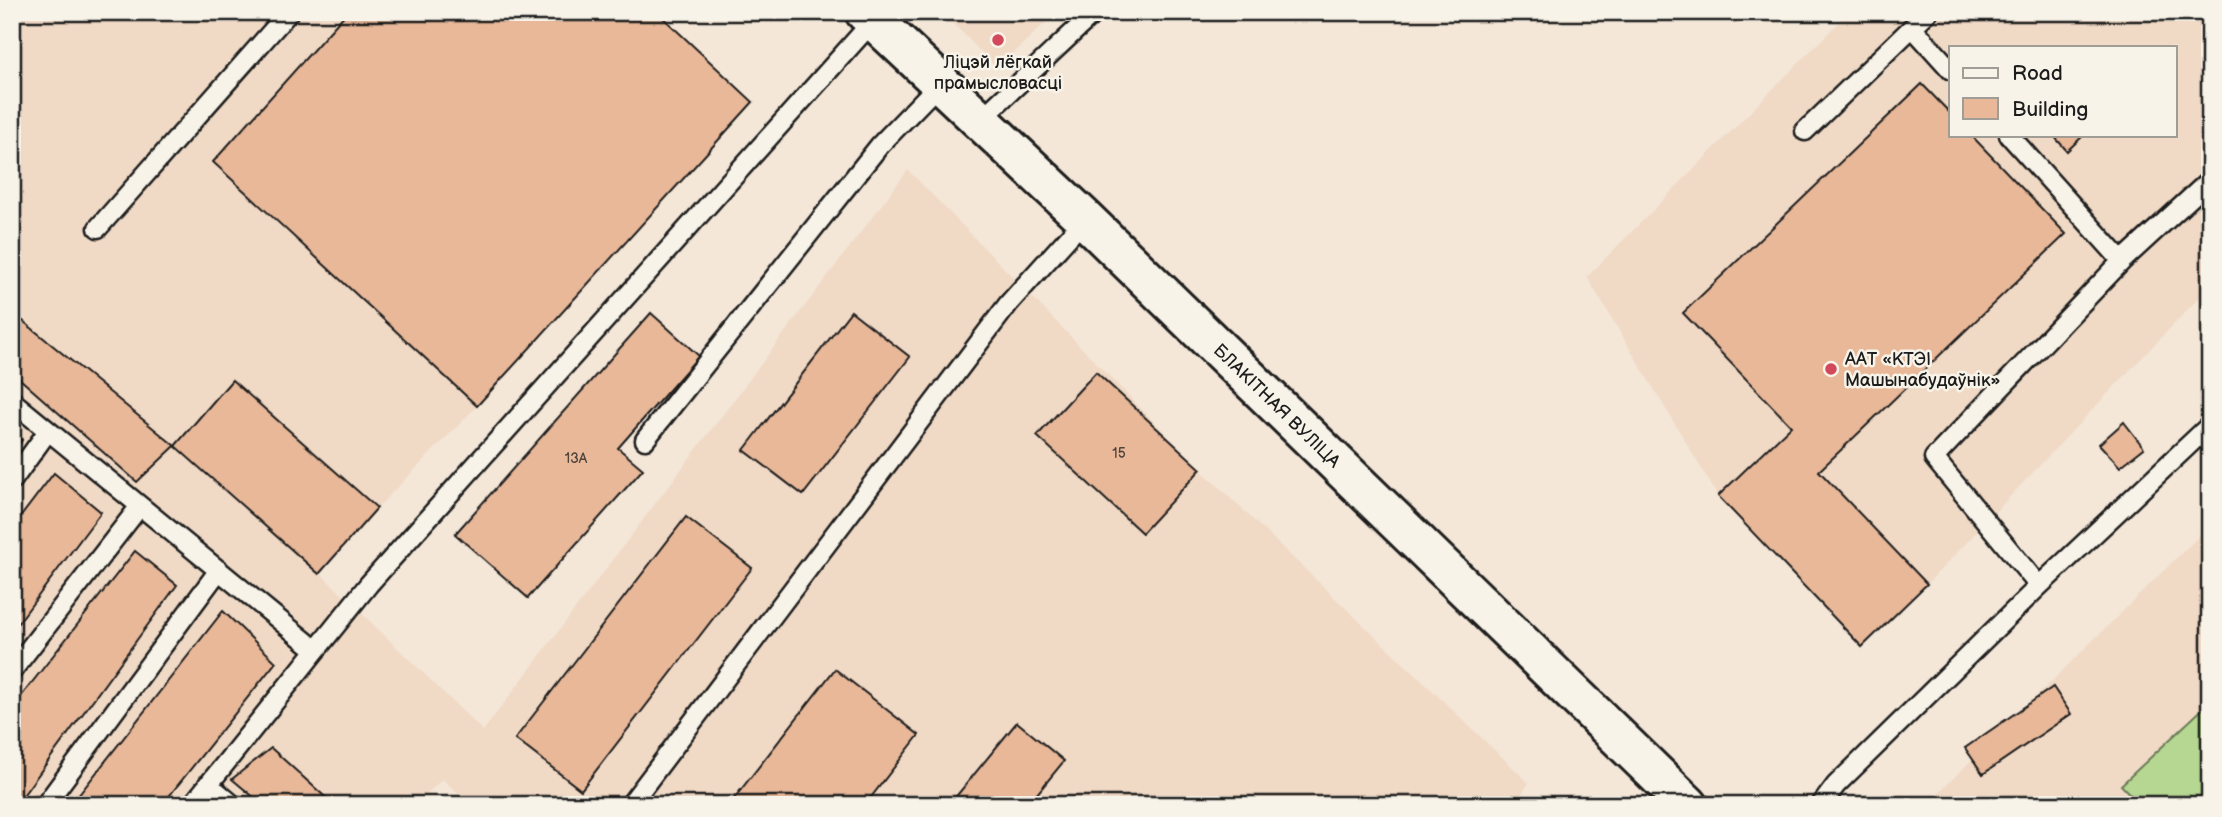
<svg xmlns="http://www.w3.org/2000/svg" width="2222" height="817" viewBox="0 0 2222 817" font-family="'Balsamiq Sans',sans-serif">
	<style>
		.built { fill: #f0d9c5; fill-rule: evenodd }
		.green { fill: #b6d791; stroke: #697a56; stroke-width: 2 }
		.building { fill: #e8b899; stroke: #1c1c1c; stroke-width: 2 }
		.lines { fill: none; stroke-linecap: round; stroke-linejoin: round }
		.service-casing { stroke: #1c1c1c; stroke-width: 23 }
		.tertiary-casing { stroke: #1c1c1c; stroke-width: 44 }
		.service { stroke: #f7f3e8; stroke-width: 18 }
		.tertiary { stroke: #f7f3e8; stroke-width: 38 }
		.poi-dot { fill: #d1495b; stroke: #f7f3e8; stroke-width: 2.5 }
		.labels { text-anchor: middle; stroke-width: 5; stroke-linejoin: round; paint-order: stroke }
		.number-label { font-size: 14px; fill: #4f433b }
		.poi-label { font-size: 18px; fill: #1c1c1c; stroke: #f7f3e8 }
		.street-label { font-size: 18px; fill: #1c1c1c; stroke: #f7f3e8 }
	</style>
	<rect width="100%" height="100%" fill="#f4e7d8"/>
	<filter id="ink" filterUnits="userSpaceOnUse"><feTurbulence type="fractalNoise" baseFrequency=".0143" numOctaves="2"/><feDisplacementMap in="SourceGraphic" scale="14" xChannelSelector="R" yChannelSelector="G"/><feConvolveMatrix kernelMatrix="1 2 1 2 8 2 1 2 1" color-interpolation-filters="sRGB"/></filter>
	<g filter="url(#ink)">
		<path class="built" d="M12 12H657L477 406 377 508 320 573 483 731 908 170 1201 470 1529 783 1514 805H473L442 779 416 805H12Z
			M942 12H1057L997 68Z
			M1849 12H2210V286L1927 584 1862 647 1718 496 1587 277ZM1951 47H2175V135H1951Z
			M2210 525V805H1926Z"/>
		<path class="green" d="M2210 702V805H2140L2121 785Z"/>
		<path class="building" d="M347 12H657L753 102 477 406 213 162Z
			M1922 84 1951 114V135H1971L2066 234 1819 471 1927 584 1862 647 1718 496 1791 426 1683 313Z
			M2053 135H2084L2067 151Z
			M851 311 910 357 803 495 744 450Z
			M12 312 175 446 137 482 12 372Z
			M651 313 699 356 618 448 643 469 528 598 455 534Z
			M1096 372 1201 469 1142 533 1037 436Z
			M232 380 377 508 319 574 175 446Z
			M2124 422 2144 448 2120 467 2099 444Z
			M12 432 22 440 12 453Z
			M54 473 101 512 12 631V528Z
			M686 517 752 568 581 790 515 739Z
			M135 551 177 585 16 805H12V708Z
			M223 611 276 662 162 805H71Z
			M835 669 919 735 865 805H729Z
			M2053 687 2071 714 1983 774 1965 748Z
			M1017 722 1064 761 1028 805H949Z
			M271 748 334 805H263L232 779Z"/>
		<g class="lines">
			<defs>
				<path id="service" d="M1913 28 1951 70
					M980 120 1095 12
					M1805 131 1928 12
					M2009 135 2122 261
					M98 228 289 12
					M12 401 316 650
					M645 440 880 145 940 83
					M12 481 48 431
					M2039 586 1934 458 2122 261 2210 180
					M12 671 140 506
					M208 784 233 805
					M632 802 1009 303 1085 219
					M45 805 219 570
					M192 805 369 584 873 21
					M1821 805 1836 785 2039 586 2210 425"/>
				<g id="tertiary">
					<path id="s1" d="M865 12 1085 219 1688 805"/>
				</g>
			</defs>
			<use href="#service" class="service-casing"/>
			<use href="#tertiary" class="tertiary-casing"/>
			<use href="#service" class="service"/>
			<use href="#tertiary" class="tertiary"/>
		</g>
	</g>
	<g class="poi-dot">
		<circle cx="998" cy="40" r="7"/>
		<circle cx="1831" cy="369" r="7"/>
	</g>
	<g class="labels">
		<g class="number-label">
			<text x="1119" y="458">15</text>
			<text x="576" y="463">13А</text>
		</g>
		<g class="poi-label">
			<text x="998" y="68">Ліцэй лёгкай<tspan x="998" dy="21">прамысловасці</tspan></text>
			<text x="1845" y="365" text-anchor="start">ААТ «КТЭІ<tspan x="1845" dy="21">Машынабудаўнік»</tspan></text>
		</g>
		<g class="street-label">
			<text dy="6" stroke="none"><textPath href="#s1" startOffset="570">БЛАКІТНАЯ ВУЛІЦА</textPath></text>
		</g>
	</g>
	<rect width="2222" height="817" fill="none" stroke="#f7f3e8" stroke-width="42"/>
	<rect x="21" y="21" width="2180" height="775" fill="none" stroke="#1c1c1c" stroke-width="2.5" filter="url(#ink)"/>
	<rect x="1949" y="46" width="228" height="91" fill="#f7f3e8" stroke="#9f9d96" stroke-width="2"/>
	<rect x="1963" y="68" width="35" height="10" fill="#f7f3e8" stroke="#9f9d96" stroke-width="2"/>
	<text x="2012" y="80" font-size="21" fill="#1c1c1c">Road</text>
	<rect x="1963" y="98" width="35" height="21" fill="#e8b899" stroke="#9f9d96" stroke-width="2"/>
	<text x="2012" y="116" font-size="21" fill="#1c1c1c">Building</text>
</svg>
